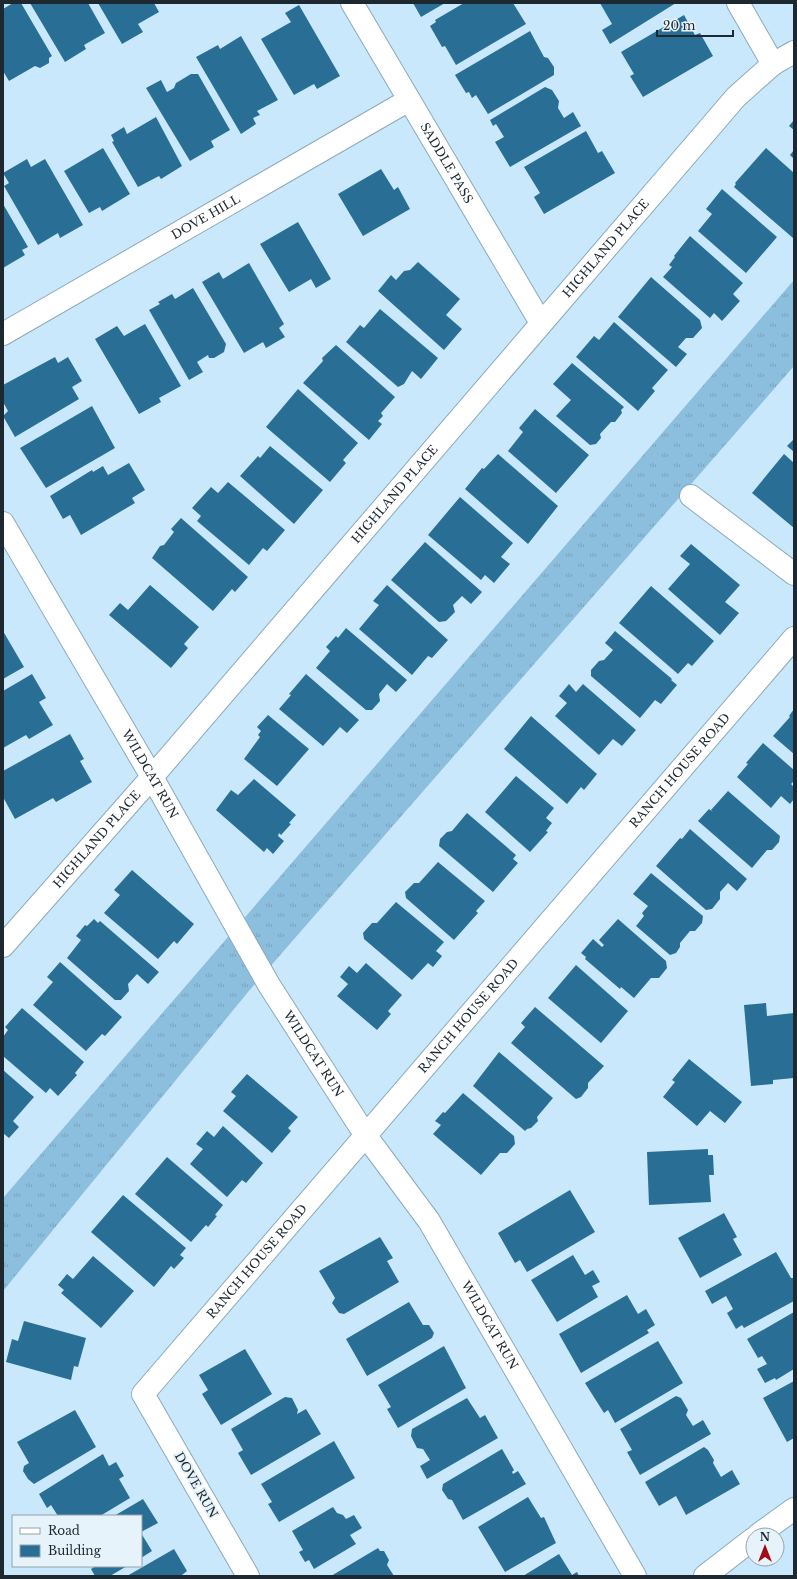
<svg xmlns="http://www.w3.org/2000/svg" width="797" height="1579" viewBox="0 0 797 1579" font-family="'Libre Baskerville',serif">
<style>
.grass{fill:url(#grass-tufts)}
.building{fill:#296f95}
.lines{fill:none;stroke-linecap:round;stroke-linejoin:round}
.minor-casing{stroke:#8ca9bc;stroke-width:24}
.minor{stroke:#fff;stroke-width:22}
.labels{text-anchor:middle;stroke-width:4;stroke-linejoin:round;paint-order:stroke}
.street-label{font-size:12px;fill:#1d2830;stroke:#e6f3fb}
</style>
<defs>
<pattern id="grass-tufts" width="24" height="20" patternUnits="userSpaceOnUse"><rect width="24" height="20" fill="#8cbedd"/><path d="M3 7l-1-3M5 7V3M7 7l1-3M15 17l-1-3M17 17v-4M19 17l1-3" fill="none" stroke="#78a3be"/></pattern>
</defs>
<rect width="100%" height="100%" fill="#cae8fc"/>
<polygon class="grass" points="794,280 794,366 248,992 3,1291 3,1198"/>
<g class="building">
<polygon points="13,3 21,3 52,56 49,58 49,63 40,68 35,66 9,81 3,71 3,9"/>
<polygon points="30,3 88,3 105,33 84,45 86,49 65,62"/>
<polygon points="98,3 154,3 159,12 138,24 143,32 122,44"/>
<polygon points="413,3 445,3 421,17"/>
<polygon points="464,3 513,3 526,24 456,65 445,46 442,47 430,26 436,22 435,20"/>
<polygon points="600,3 676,3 610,44 602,30 612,24"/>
<polygon points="299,5 340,76 317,89 314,84 294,95 261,39 291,22 285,13"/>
<polygon points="684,15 695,35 700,33 713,56 643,97 630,76 634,74 621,52"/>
<polygon points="530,31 544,57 548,58 554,67 554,75 488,114 476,95 472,98 469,92 466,93 455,75"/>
<polygon points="241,36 278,100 257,111 260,115 253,118 256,124 241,134 196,57 218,45 220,49"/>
<polygon points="191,74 198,74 230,130 211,141 214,147 190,161 146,88 161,80 167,92 174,88 176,83"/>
<polygon points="545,87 552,90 559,101 558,108 564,118 573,112 581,126 510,167 495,142 504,137 496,124 493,126 490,120"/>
<polygon points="156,117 182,166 161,179 159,176 138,187 112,142 114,141 111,135 124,127 127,134"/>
<polygon points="794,120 794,130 789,126"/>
<polygon points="586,131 598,153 602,151 615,173 544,214 534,197 540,193 524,167"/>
<polygon points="103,148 130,194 102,211 100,207 89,213 64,171"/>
<polygon points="766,148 794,173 793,238 734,187 736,184 735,183"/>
<polygon points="794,150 794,159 790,155"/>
<polygon points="27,159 31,167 45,159 83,225 60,238 58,233 38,245 4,186 9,183 3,173"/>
<polygon points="381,169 394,190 398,187 410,209 363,236 338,194"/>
<polygon points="722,189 777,237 746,273 698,231 712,214 706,209"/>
<polygon points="3,204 28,247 22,250 25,255 3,268"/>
<polygon points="298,222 331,279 316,288 311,279 289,292 260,244"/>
<polygon points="690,236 743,283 733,294 740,301 722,321 714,313 710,318 663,277 672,267 669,265 675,257 674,256"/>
<polygon points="418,262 460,299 446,315 462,329 444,350 378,291 391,275 396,280 404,271 410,270"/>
<polygon points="249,263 284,324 279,328 285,337 266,348 263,342 244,353 202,282 219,272 223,279"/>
<polygon points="651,277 700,320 702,328 693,338 686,338 678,347 687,354 676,367 618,317"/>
<polygon points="193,288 226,344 224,352 214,358 209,358 208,355 197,362 203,372 189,380 149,310 160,304 158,302 172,294 175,299"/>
<polygon points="380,309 438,358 421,379 412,371 404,384 398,387 346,342 360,325 364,328"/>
<polygon points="614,322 668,370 652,388 655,391 638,411 576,357 594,336 599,340"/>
<polygon points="145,324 181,386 159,398 161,402 139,414 95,339 117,326 124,336"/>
<polygon points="336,345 395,397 381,413 383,416 378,421 382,424 369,440 303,383 323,361 322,358"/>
<polygon points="55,357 58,363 68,357 82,381 72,387 79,399 15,437 3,416 8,411 3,402 3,385"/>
<polygon points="572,363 624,407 621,410 622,413 615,422 611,422 600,434 601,438 596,444 590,445 556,416 571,400 553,384"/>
<polygon points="298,389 358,443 343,460 346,463 330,482 266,427"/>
<polygon points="92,406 115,448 46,488 20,448"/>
<polygon points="535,409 589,455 556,493 508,451 523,432 519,428"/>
<polygon points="794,439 794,452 787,446"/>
<polygon points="270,446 323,490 294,524 240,476 258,456 260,458"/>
<polygon points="498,454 558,506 528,544 465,489 482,468 484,469"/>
<polygon points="784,454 794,463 794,528 752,493"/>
<polygon points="129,463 145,490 132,498 135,503 81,535 70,515 63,519 50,496 92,470 93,472 103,466 108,475"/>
<polygon points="228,482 285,530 267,551 263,548 249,565 197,521 201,516 192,508 211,487 218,493"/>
<polygon points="460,497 513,543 501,557 510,564 494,583 485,575 481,580 428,535"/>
<polygon points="181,518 248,577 235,592 232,589 213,611 152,558 160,546 164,545 174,532 171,529"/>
<polygon points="425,542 482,592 471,604 462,596 453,605 455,612 446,621 439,622 391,580"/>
<polygon points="691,544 740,585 725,602 739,613 720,635 668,589 690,564 680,556"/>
<polygon points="150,585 199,627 184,644 188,648 171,668 109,615 120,603 128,610"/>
<polygon points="387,585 448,640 432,658 428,656 412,675 359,629 379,605 373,601"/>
<polygon points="651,586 714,641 692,666 688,663 678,674 619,623"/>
<polygon points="346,628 407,680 396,692 387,684 379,694 380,701 372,710 366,710 316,668 330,651 326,647 336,636 338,638"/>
<polygon points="3,631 24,667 3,679"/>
<polygon points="615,631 672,679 671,680 677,685 661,704 655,700 640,718 591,676 591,670 599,661 604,660 613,650 605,643"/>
<polygon points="32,674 46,698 39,702 53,725 29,739 26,735 3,748 3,691"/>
<polygon points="306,674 359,720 347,733 340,727 323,746 279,709 291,695 289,694"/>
<polygon points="569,684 576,692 583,684 636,730 622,746 613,739 599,755 555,716 567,703 559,696"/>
<polygon points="794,709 794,754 773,736 790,717 789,716"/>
<polygon points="268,715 309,749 277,786 244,759 260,737 258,735 261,731 257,727"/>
<polygon points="531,716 597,774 584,790 581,787 567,804 504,749"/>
<polygon points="70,734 84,759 80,761 92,782 56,802 53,798 15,819 3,797 3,771"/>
<polygon points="763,743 794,770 794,781 791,784 794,787 794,799 790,804 781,796 771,808 737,777 748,764 746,763"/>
<polygon points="516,776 554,808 546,818 552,823 546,831 548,832 530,852 485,812"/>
<polygon points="254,779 296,815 289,823 291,824 281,835 279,833 278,836 284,841 273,854 267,848 264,852 216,810 231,790 238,795"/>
<polygon points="728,791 780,836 779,842 772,850 767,850 752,868 698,821 709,809 713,812 711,810"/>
<polygon points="467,813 516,855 513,859 518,863 493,892 439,846 440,839 447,832 452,831"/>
<polygon points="690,829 747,879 737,891 728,883 720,892 720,899 712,909 706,910 656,866 680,838 682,839"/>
<polygon points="438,862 485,901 476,911 478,913 454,940 406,898 405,892 414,883 419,883"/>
<polygon points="132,870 194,924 177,944 174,941 158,959 104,913 120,895 114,890"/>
<polygon points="651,873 703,916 702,923 695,931 690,931 680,943 680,947 676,953 670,955 636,926 644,916 642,913 648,906 633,894"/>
<polygon points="396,902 444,942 436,951 442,956 433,967 428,963 412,980 364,939 363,933 372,923 377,923"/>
<polygon points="94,919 98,923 100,921 159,972 148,984 137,974 128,984 129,991 121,1000 115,1000 67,958 81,940 76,936 85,925 87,926"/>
<polygon points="618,919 666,961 667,968 659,978 651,978 634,998 621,987 620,989 585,959 586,957 581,953 593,939 602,947 604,945 599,940"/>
<polygon points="60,962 122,1017 105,1036 102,1034 86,1051 33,1005 53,982 47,977"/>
<polygon points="366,963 402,995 388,1011 391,1014 377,1030 337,996 348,984 340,977 349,966 357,973"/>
<polygon points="576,965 628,1011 601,1043 548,998"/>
<polygon points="766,1003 767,1016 794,1013 794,1078 773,1080 773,1084 751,1086 744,1005"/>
<polygon points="535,1007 604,1066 588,1083 588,1088 581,1097 576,1099 511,1043 525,1027 521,1023"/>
<polygon points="22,1008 84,1062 75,1073 77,1075 58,1096 50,1088 46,1093 3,1056 3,1037 8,1030 5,1027"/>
<polygon points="499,1052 553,1098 537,1117 538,1121 531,1128 527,1129 525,1131 473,1086"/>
<polygon points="689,1059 742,1102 725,1123 710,1111 697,1126 663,1097 675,1082 672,1080"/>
<polygon points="3,1070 34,1097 13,1121 19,1127 9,1138 3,1133"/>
<polygon points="247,1074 298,1117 288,1128 291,1131 272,1153 223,1111 236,1096 231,1092"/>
<polygon points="463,1093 514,1136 515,1144 507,1153 500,1153 481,1175 433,1134 441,1125 435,1121 443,1112 445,1113"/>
<polygon points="223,1126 263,1163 246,1183 242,1180 227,1197 190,1164 203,1149 196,1144 207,1131 214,1137"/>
<polygon points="708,1149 708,1155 713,1155 714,1175 709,1175 711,1202 649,1205 647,1152"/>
<polygon points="167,1157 223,1205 215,1215 217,1216 208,1227 206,1225 191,1242 135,1194"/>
<polygon points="570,1190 595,1232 527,1272 520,1260 515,1263 498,1233"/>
<polygon points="123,1195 186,1248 180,1255 184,1258 174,1269 171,1266 154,1287 91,1232"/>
<polygon points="724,1213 737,1237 733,1239 742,1255 700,1278 678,1238"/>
<polygon points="380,1237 393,1258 387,1261 399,1282 344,1314 339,1313 332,1303 335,1298 319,1271"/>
<polygon points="776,1252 791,1278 794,1278 794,1301 744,1328 742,1325 736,1329 727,1313 733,1309 726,1296 712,1304 705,1291"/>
<polygon points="573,1255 585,1275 593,1270 600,1282 592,1286 598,1297 557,1322 531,1280"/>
<polygon points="93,1256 134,1291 101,1328 61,1293 64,1290 58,1285 67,1274 73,1279"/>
<polygon points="627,1295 638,1314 646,1309 655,1325 647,1330 649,1333 581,1373 559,1334"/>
<polygon points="409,1302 423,1325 429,1325 434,1333 432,1338 367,1376 346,1339"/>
<polygon points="794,1312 794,1369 776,1380 775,1378 765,1383 757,1369 767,1364 762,1356 758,1358 747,1339"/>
<polygon points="24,1321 86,1338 78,1367 74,1366 71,1380 6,1362 12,1339 18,1341"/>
<polygon points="658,1341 683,1383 615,1423 608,1410 604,1413 585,1383"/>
<polygon points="444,1346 466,1388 398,1428 387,1409 391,1407 378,1385"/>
<polygon points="245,1349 272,1394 221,1425 202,1394 208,1390 199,1375"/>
<polygon points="794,1381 794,1438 787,1442 763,1398"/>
<polygon points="676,1396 681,1398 688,1410 686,1415 693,1426 703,1420 711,1434 640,1475 627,1452 632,1450 620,1429"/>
<polygon points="285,1397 292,1398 298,1410 297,1414 306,1409 321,1434 251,1475 238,1453 243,1450 231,1429"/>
<polygon points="467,1398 480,1418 485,1415 498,1438 427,1479 420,1466 430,1460 423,1449 417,1448 411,1436 412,1429"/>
<polygon points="75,1410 96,1447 34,1484 28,1479 23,1471 24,1466 29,1463 17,1442"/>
<polygon points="334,1441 355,1478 279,1522 268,1504 272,1502 261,1484"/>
<polygon points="704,1447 708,1450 714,1460 713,1463 721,1477 732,1470 740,1484 686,1515 676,1496 659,1506 645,1482"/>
<polygon points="502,1449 514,1470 512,1472 513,1474 518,1471 526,1484 463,1520 452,1500 448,1499 442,1490 443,1484"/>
<polygon points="103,1454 109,1466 116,1462 124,1476 119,1479 130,1498 100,1516 58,1516 51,1505 47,1508 39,1494"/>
<polygon points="528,1497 541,1518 544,1517 556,1543 505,1572 478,1527"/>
<polygon points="143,1499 158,1523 141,1532 141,1516 114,1516"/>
<polygon points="333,1507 337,1513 343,1515 346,1519 354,1515 362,1528 350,1535 356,1544 314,1569 309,1560 305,1562 299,1552 303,1550 292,1531"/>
<polygon points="141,1533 152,1551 141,1558"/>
<polygon points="378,1548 380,1551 384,1551 389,1560 387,1565 394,1576 331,1576"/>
<polygon points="174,1549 187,1571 182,1575 183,1576 127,1576"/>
<polygon points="559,1554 572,1575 577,1572 579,1576 523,1576"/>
<polygon points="96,1566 127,1566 110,1576 95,1576 91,1569"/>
</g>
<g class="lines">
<g class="minor-casing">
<g id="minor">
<path id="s1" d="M352 3 541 323"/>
<polyline points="738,3 773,64"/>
<path id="s2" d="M3 334 409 100"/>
<polyline points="691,496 794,574"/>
<path id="s3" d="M3 523 152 777 269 985 366 1136 429 1221 635 1576"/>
<path id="s4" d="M3 946 152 777 736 97 773 64 794 52"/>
<polyline points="758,1535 794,1509"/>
<path id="s5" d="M248 1576 143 1394 794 638"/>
<polyline points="705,1576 753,1539"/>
</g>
</g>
<use href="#minor" class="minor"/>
</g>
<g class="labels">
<g class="street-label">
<text dy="4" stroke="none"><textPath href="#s1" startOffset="186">SADDLE PASS</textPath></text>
<text dy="4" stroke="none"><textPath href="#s2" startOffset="234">DOVE HILL</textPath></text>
<text dy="4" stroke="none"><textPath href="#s4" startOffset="922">HIGHLAND PLACE</textPath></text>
<text dy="4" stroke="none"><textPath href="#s4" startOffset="598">HIGHLAND PLACE</textPath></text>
<text dy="4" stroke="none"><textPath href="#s5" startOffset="1033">RANCH HOUSE ROAD</textPath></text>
<text dy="4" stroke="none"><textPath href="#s3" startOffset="291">WILDCAT RUN</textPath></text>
<text dy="4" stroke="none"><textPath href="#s4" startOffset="142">HIGHLAND PLACE</textPath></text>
<text dy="4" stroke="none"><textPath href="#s5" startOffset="709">RANCH HOUSE ROAD</textPath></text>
<text dy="4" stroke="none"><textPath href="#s3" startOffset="615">WILDCAT RUN</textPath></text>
<text dy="4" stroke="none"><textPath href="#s5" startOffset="385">RANCH HOUSE ROAD</textPath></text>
<text dy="4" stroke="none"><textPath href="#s3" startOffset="939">WILDCAT RUN</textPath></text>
<text transform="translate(196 1485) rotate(60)" y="4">DOVE RUN</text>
</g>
</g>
<rect width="797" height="1579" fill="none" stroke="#1d2830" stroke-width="8"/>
<rect x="12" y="1515" width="130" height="52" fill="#e6f3fb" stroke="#96a2aa"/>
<rect x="20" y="1528" width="20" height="6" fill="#ffffff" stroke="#96a2aa"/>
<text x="48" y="1535" font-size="12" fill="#1d2830">Road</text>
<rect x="20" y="1545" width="20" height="12" fill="#296f95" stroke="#96a2aa"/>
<text x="48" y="1555" font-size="12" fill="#1d2830">Building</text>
<g transform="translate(765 1547)"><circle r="19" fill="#e6f3fb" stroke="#96a2aa"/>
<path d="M0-3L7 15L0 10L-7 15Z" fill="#a30816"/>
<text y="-6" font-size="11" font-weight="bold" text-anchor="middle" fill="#1d2830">N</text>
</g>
<path d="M657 30v6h76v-6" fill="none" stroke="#1d2830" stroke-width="2"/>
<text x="663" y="30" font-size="12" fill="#1d2830" stroke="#e6f3fb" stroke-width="3" paint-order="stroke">20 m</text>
</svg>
